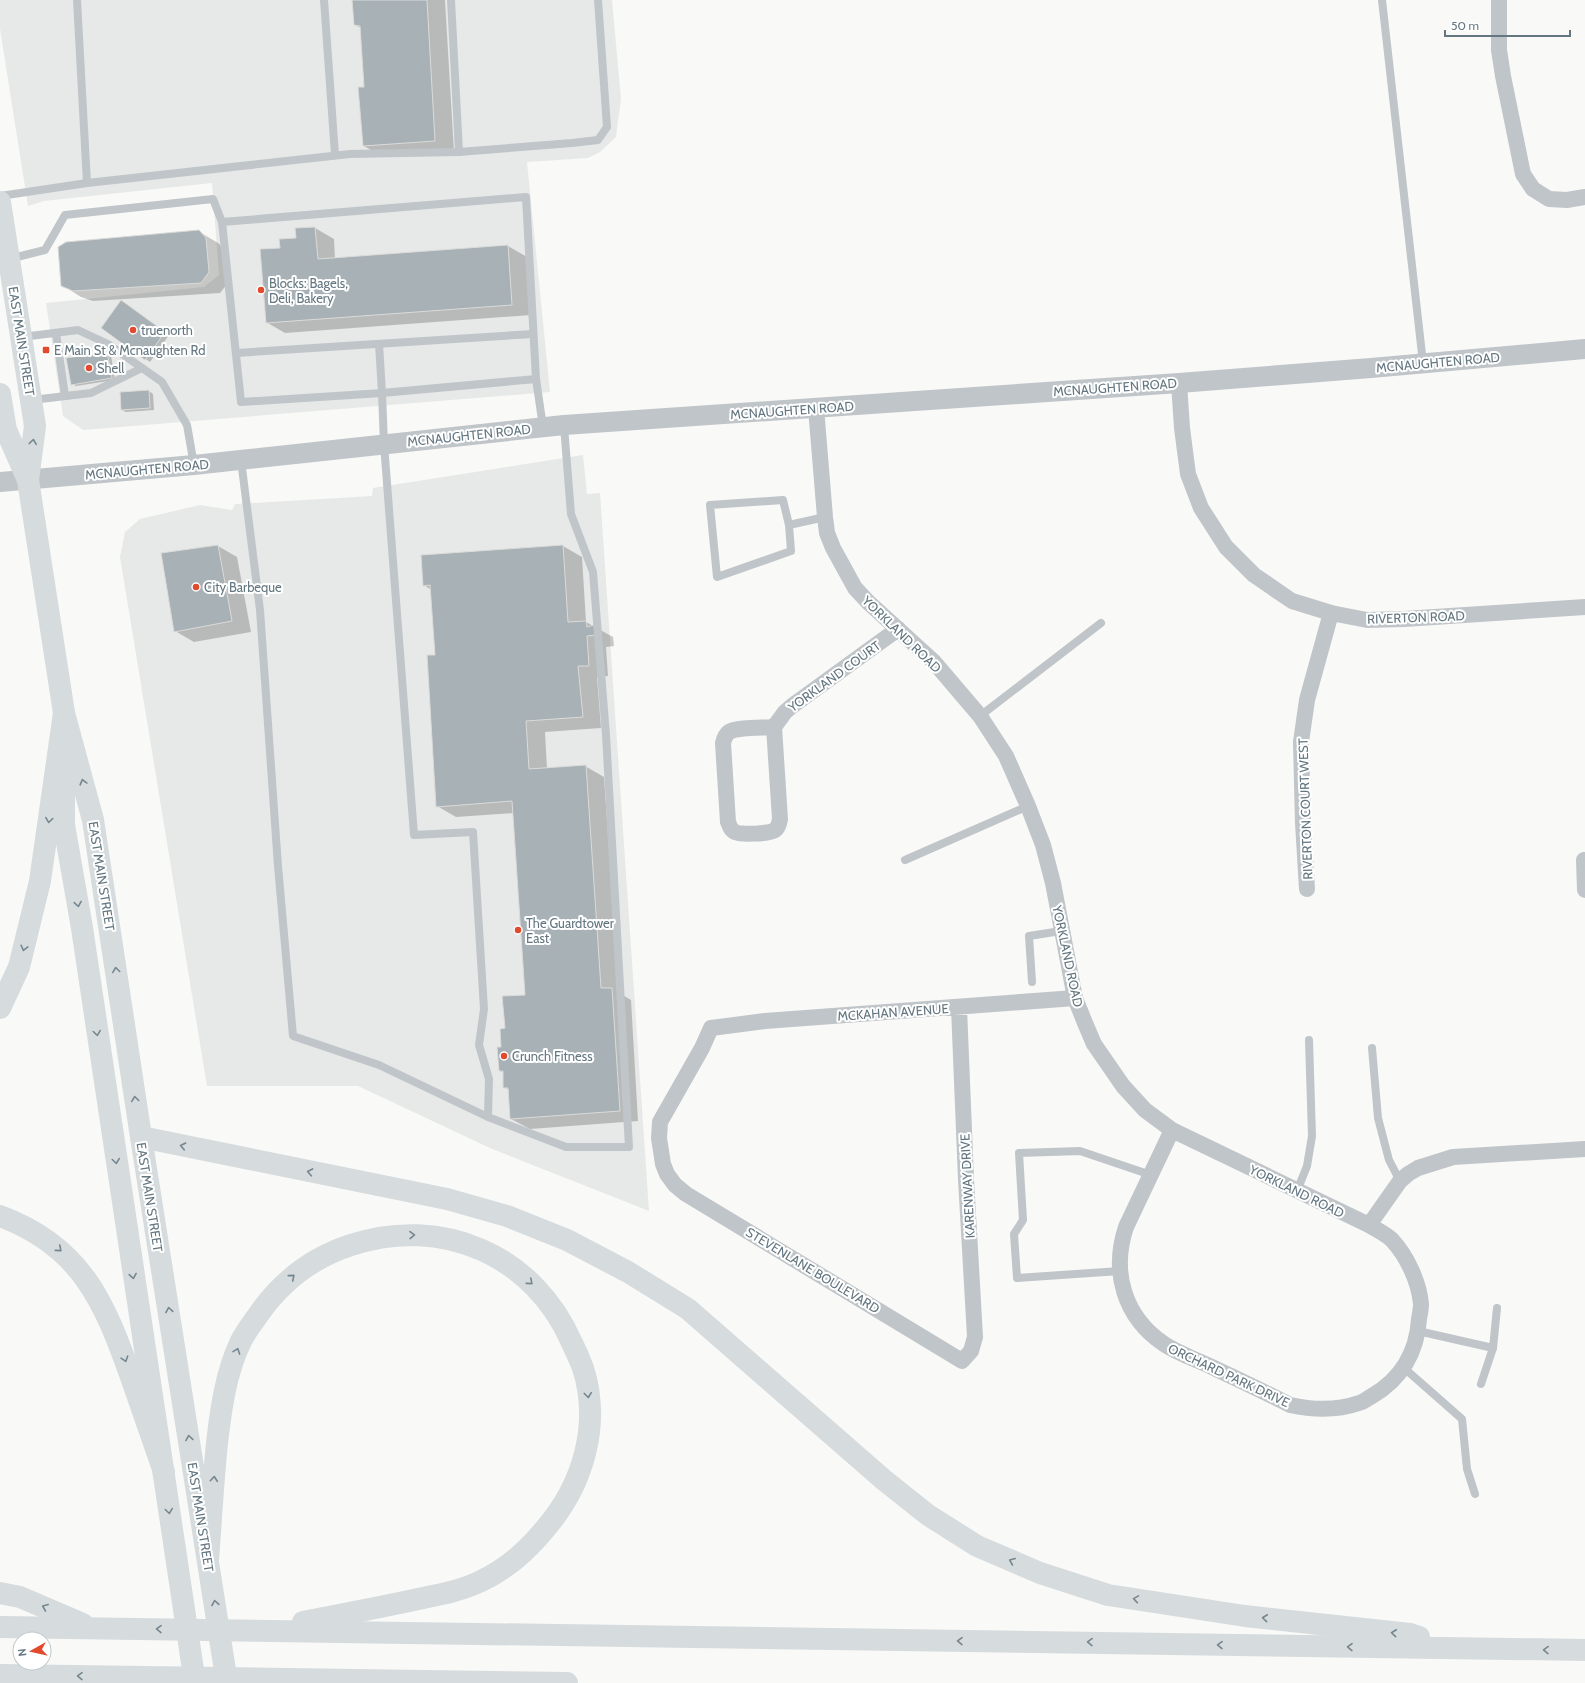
<svg xmlns="http://www.w3.org/2000/svg" width="1585" height="1683" viewBox="0 0 1585 1683" font-family="Cabin,sans-serif">
<style>
.built{fill:#e7e9e8}
.shadow{fill:#0003}
.building{fill:#a7b1b6;stroke:#dbdbd9}
.lines{fill:none;stroke-linecap:round;stroke-linejoin:round}
.service{stroke:#c0c5c9;stroke-width:8}
.minor{stroke:#c0c5c9;stroke-width:16}
.tertiary{stroke:#c0c5c9;stroke-width:20}
.primary{stroke:#d6dbde;stroke-width:22}
.motorway{stroke:#d6dbde;stroke-width:22}
.oneway{stroke:#75868f}
.poi-dot{fill:#e24a2e;stroke:#fff;stroke-width:1.5}
.labels{text-anchor:middle;stroke-width:4;stroke-linejoin:round;paint-order:stroke}
.poi-label{font-size:13px;fill:#647781;stroke:#fff;text-anchor:start}
.street-label{font-size:13px;fill:#647781;stroke:#fff}
</style>
<rect width="100%" height="100%" fill="#f9f9f7"/>
<g class="built">
<polygon points="0,0 612,0 621,99 616,137 600,152 588,158 527,162 550,392 83,430 63,416 46,303 204,287 219,275 212,183 44,201 28,206 0,29"/>
<polygon points="583,455 587,494 600,493 649,1211 490,1148 358,1086 207,1086 120,557 125,532 140,519 200,505 232,510 235,504 372,496 373,488"/>
</g>
<g class="shadow">
<polygon points="353,0 445,0 454,152 383,157 364,146 365,87 361,28 355,25"/>
<polygon points="315,228 334,239 335,259 508,246 527,257 531,315 285,333 266,322 281,249"/>
<polygon points="198,231 218,243 225,250 228,283 220,293 93,301 81,297 62,285"/>
<polygon points="126,304 169,335 150,362 102,328"/>
<polygon points="107,353 111,355 115,380 76,386 72,384"/>
<polygon points="149,391 153,394 154,410 126,412 122,410"/>
<polygon points="218,546 237,557 251,632 194,642 175,631"/>
<polygon points="563,546 582,557 586,622 613,637 614,646 606,647 608,676 597,677 601,728 545,732 547,768 585,766 604,777 619,993 631,1000 638,1121 530,1129 511,1119 509,1090 504,1087 504,1073 500,1071 506,1029 526,996 514,813 456,817 437,806 436,656 431,590 424,585"/>
</g>
<g class="building">
<polygon points="352,0 427,0 435,141 363,146 358,87 364,87 360,26 354,25"/>
<polygon points="315,227 318,259 508,245 512,305 266,323 260,249 280,248 279,239 296,238 295,228"/>
<polygon points="199,230 206,238 209,272 201,283 73,291 61,286 58,247 66,242"/>
<polygon points="121,300 165,332 145,360 101,328"/>
<polygon points="107,352 112,378 71,385 66,358"/>
<polygon points="149,390 150,408 121,410 120,392"/>
<polygon points="218,545 232,621 174,632 161,553"/>
<polygon points="563,545 568,622 586,621 587,627 594,625 595,635 587,636 589,666 578,666 583,717 526,721 529,769 586,765 601,988 612,988 620,1111 510,1119 508,1088 503,1088 503,1071 499,1071 497,1047 501,1047 500,1029 505,1028 502,996 525,995 512,801 436,807 427,655 435,655 430,585 423,586 421,555"/>
</g>
<g class="lines">
<g class="service">
<polyline points="77,0 87,183"/>
<polyline points="324,0 335,155"/>
<polyline points="451,0 459,152"/>
<polyline points="1382,0 1423,363"/>
<polyline points="0,196 87,183 350,154 459,152 572,143 598,140 607,127 598,0"/>
<polyline points="9,259 45,250 65,215 213,199 222,222"/>
<polyline points="56,333 65,396"/>
<polyline points="22,337 78,330 108,344 162,382 187,425 194,465"/>
<polyline points="379,344 382,393 241,402 222,222 526,197 536,379 543,427"/>
<polyline points="236,353 533,334"/>
<polyline points="32,400 91,393 142,368"/>
<polyline points="241,460 260,610 278,866 293,1036 379,1065 488,1117 566,1147 629,1147 606,735 593,572 571,514 564,426"/>
<polygon points="783,500 789,525 791,551 717,577 710,505"/>
<polyline points="789,525 825,517"/>
<polyline points="980,716 1101,623"/>
<polyline points="905,860 1028,806"/>
<polyline points="1032,982 1029,936 1061,931"/>
<polyline points="1372,1048 1378,1118 1389,1160 1400,1181"/>
<polyline points="488,1117 489,1079 479,1045 484,1009 473,832 414,835 384,444 382,393 536,379"/>
<polyline points="1297,1191 1307,1166 1312,1136 1309,1040"/>
<polyline points="1120,1271 1017,1278 1014,1234 1023,1220 1019,1153 1080,1151 1151,1175"/>
<polyline points="1418,1331 1493,1348 1481,1384"/>
<polyline points="1493,1348 1497,1308"/>
<polyline points="1404,1368 1462,1419 1467,1469 1475,1494"/>
</g>
<g class="minor">
<polyline points="1499,0 1499,50 1503,76 1523,174 1533,189 1549,199 1567,200 1585,197"/>
<polyline points="1179,383 1182,428 1188,474 1201,508 1226,547 1254,575 1292,601 1331,613 1367,620 1404,619 1585,607"/>
<path d="M816 408 825 517 827 533 833 548 855 588 868 602 934 662 980 716 1006 756 1028 806 1043 845 1053 883 1075 998 1085 1023 1094 1044 1123 1086 1145 1110 1172 1130 1369 1225C1377 1230 1386 1234 1392 1240 1407 1256 1419 1282 1421 1304 1421 1308 1420 1314 1419 1319 1417 1352 1401 1379 1372 1396 1368 1398 1364 1402 1359 1403 1336 1411 1313 1410 1290 1405 1265 1392 1239 1380 1214 1368 1198 1360 1179 1354 1164 1344 1124 1317 1111 1272 1126 1227L1172 1130"/>
<path d="M774 727 780 819C779 823 779 827 775 830 770 834 740 835 735 832 730 830 730 826 728 822L723 743C724 739 725 735 729 732 737 727 763 728 774 727Z"/>
<polyline points="774,727 785,712 792,706 898,629"/>
<polyline points="1584,860 1585,890"/>
<polyline points="1307,889 1303,823 1301,742 1307,700 1331,613"/>
<polyline points="959,1008 966,1179 975,1337 971,1351 962,1361 686,1194 675,1185 667,1174 663,1164 659,1138 660,1122 702,1048 711,1028 765,1021 1075,998"/>
<polyline points="1369,1225 1400,1181 1408,1174 1418,1168 1453,1157 1585,1149"/>
</g>
<polyline class="tertiary" points="0,482 194,465 564,425 1179,383 1371,368 1585,349"/>
<g class="primary">
<polyline points="0,202 35,426 28,480"/>
<polyline points="0,394 6,430 28,480 64,713 93,820 141,1137 227,1683"/>
<polyline points="64,758 64,825 82,928 195,1683"/>
</g>
<g class="motorway">
<polyline points="0,1008 19,967 40,881 64,713"/>
<polyline points="141,1137 447,1199 507,1216 567,1240 628,1272 688,1309 884,1480 928,1515 977,1546 1040,1573 1108,1595 1245,1616 1410,1634 1419,1637"/>
<path d="M0 1216C81 1246 104 1301 131 1377 142 1409 153 1441 164 1472"/>
<path d="M208 1560C211 1521 213 1482 217 1443 221 1408 226 1372 241 1341 245 1333 251 1325 256 1318 280 1282 311 1258 351 1245 442 1215 534 1255 572 1343 576 1351 580 1360 583 1368 601 1425 583 1485 545 1529 527 1551 507 1569 481 1581 463 1590 443 1594 423 1598 383 1607 343 1614 303 1622"/>
<polyline points="0,1593 20,1597 83,1624"/>
<polyline points="0,1627 1585,1650"/>
<polyline points="0,1675 567,1683"/>
</g>
</g>
<defs><path id="oneway-chevron" d="M-2-3.5L2.5 0L-2 3.5" fill="none" stroke-width="1.6" stroke-linecap="round" stroke-linejoin="round"/></defs>
<g class="oneway">
<use href="#oneway-chevron" transform="translate(33 442) rotate(-83)"/>
<use href="#oneway-chevron" transform="translate(83 782) rotate(-105)"/>
<use href="#oneway-chevron" transform="translate(49 820) rotate(98)"/>
<use href="#oneway-chevron" transform="translate(78 904) rotate(81)"/>
<use href="#oneway-chevron" transform="translate(24 948) rotate(104)"/>
<use href="#oneway-chevron" transform="translate(116 970) rotate(-98)"/>
<use href="#oneway-chevron" transform="translate(97 1033) rotate(82)"/>
<use href="#oneway-chevron" transform="translate(135 1099) rotate(-98)"/>
<use href="#oneway-chevron" transform="translate(183 1146) rotate(-168)"/>
<use href="#oneway-chevron" transform="translate(116 1161) rotate(82)"/>
<use href="#oneway-chevron" transform="translate(310 1172) rotate(-169)"/>
<use href="#oneway-chevron" transform="translate(412 1235) rotate(-1)"/>
<use href="#oneway-chevron" transform="translate(59 1249) rotate(40)"/>
<use href="#oneway-chevron" transform="translate(133 1276) rotate(81)"/>
<use href="#oneway-chevron" transform="translate(292 1277) rotate(-40)"/>
<use href="#oneway-chevron" transform="translate(530 1282) rotate(41)"/>
<use href="#oneway-chevron" transform="translate(169 1310) rotate(-99)"/>
<use href="#oneway-chevron" transform="translate(237 1351) rotate(-70)"/>
<use href="#oneway-chevron" transform="translate(125 1359) rotate(72)"/>
<use href="#oneway-chevron" transform="translate(588 1395) rotate(83)"/>
<use href="#oneway-chevron" transform="translate(189 1438) rotate(-99)"/>
<use href="#oneway-chevron" transform="translate(214 1479) rotate(-85)"/>
<use href="#oneway-chevron" transform="translate(169 1511) rotate(82)"/>
<use href="#oneway-chevron" transform="translate(1012 1561) rotate(-157)"/>
<use href="#oneway-chevron" transform="translate(1136 1599) rotate(-171)"/>
<use href="#oneway-chevron" transform="translate(215 1603) rotate(-99)"/>
<use href="#oneway-chevron" transform="translate(45 1607) rotate(-157)"/>
<use href="#oneway-chevron" transform="translate(1265 1618) rotate(-174)"/>
<use href="#oneway-chevron" transform="translate(159 1629) rotate(-179)"/>
<use href="#oneway-chevron" transform="translate(1394 1633) rotate(-174)"/>
<use href="#oneway-chevron" transform="translate(960 1641) rotate(-179)"/>
<use href="#oneway-chevron" transform="translate(1090 1642) rotate(-179)"/>
<use href="#oneway-chevron" transform="translate(1220 1645) rotate(-179)"/>
<use href="#oneway-chevron" transform="translate(1350 1647) rotate(-179)"/>
<use href="#oneway-chevron" transform="translate(1546 1650) rotate(-179)"/>
<use href="#oneway-chevron" transform="translate(80 1676) rotate(-179)"/>
</g>
<g class="poi-dot">
<circle cx="261" cy="290" r="4"/>
<circle cx="133" cy="330" r="4"/>
<rect x="42" y="346" width="8" height="8" rx="2"/>
<circle cx="89" cy="368" r="4"/>
<circle cx="196" cy="587" r="4"/>
<circle cx="518" cy="930" r="4"/>
<circle cx="504" cy="1056" r="4"/>
</g>
<g class="labels">
<g class="poi-label">
<text x="269" y="288">Blocks: Bagels,<tspan x="269" dy="15">Deli, Bakery</tspan></text>
<text x="141" y="335">truenorth</text>
<text x="54" y="355">E Main St &amp; Mcnaughten Rd</text>
<text x="97" y="373">Shell</text>
<text x="204" y="592">City Barbeque</text>
<text x="526" y="928">The Guardtower<tspan x="526" dy="15">East</tspan></text>
<text x="512" y="1061">Crunch Fitness</text>
</g>
<g class="street-label">
<text transform="translate(22 341) rotate(81)" y="5">EAST MAIN STREET</text>
<text transform="translate(1438 362) rotate(-5)" y="5">MCNAUGHTEN ROAD</text>
<text transform="translate(1115 387) rotate(-4)" y="5">MCNAUGHTEN ROAD</text>
<text transform="translate(792 410) rotate(-4)" y="5">MCNAUGHTEN ROAD</text>
<text transform="translate(469 435) rotate(-6)" y="5">MCNAUGHTEN ROAD</text>
<text transform="translate(147 469) rotate(-5)" y="5">MCNAUGHTEN ROAD</text>
<text transform="translate(1416 617) rotate(-2)" y="5">RIVERTON ROAD</text>
<text transform="translate(902 634) rotate(44)" y="5">YORKLAND ROAD</text>
<text transform="translate(834 676) rotate(-36)" y="5">YORKLAND COURT</text>
<text transform="translate(1305 809) rotate(-92)" y="5">RIVERTON COURT WEST</text>
<text transform="translate(102 876) rotate(81)" y="5">EAST MAIN STREET</text>
<text transform="translate(1068 956) rotate(78)" y="5">YORKLAND ROAD</text>
<text transform="translate(893 1012) rotate(-4)" y="5">MCKAHAN AVENUE</text>
<text transform="translate(967 1186) rotate(-93)" y="5">KARENWAY DRIVE</text>
<text transform="translate(1297 1191) rotate(26)" y="5">YORKLAND ROAD</text>
<text transform="translate(150 1197) rotate(81)" y="5">EAST MAIN STREET</text>
<text transform="translate(813 1270) rotate(31)" y="5">STEVENLANE BOULEVARD</text>
<text transform="translate(1229 1375) rotate(25)" y="5">ORCHARD PARK DRIVE</text>
<text transform="translate(201 1517) rotate(81)" y="5">EAST MAIN STREET</text>
</g>
</g>
<g transform="translate(32 1651) rotate(262)"><circle r="19" fill="#ffffff" stroke="#c1c9cd"/>
<path d="M0-3L7 15L0 10L-7 15Z" fill="#e24a2e"/>
<text y="-6" font-size="11" font-weight="bold" text-anchor="middle" fill="#647781">N</text>
</g>
<path d="M1445 30v6h125v-6" fill="none" stroke="#647781" stroke-width="2"/>
<text x="1451" y="30" font-size="12" fill="#647781" stroke="#ffffff" stroke-width="3" paint-order="stroke">50 m</text>
</svg>
